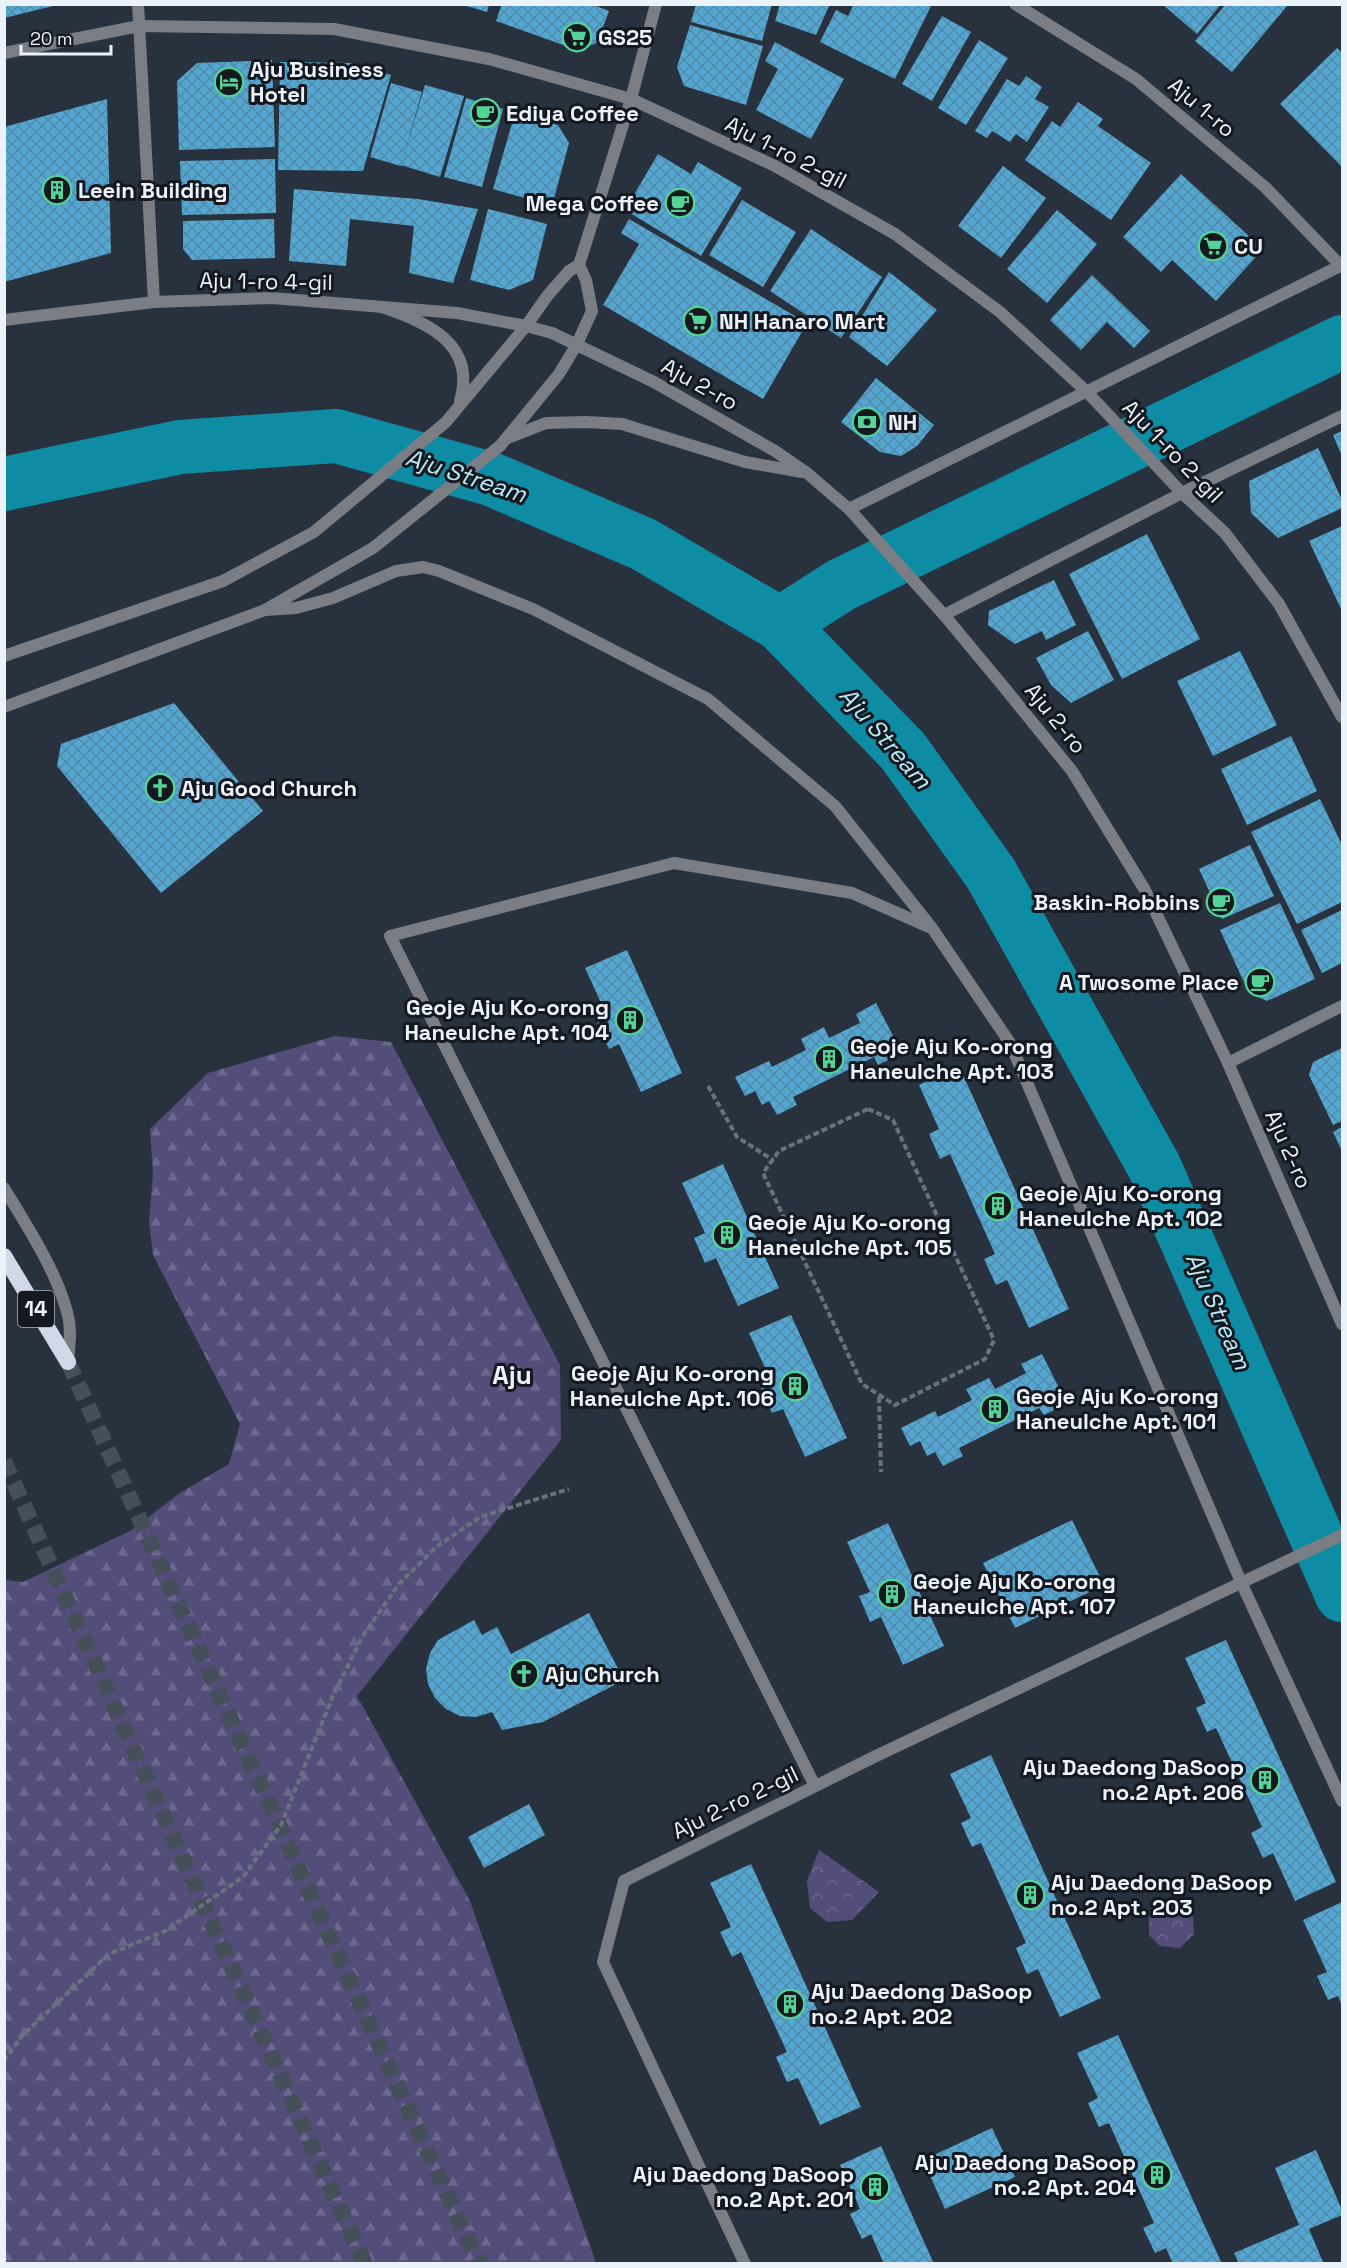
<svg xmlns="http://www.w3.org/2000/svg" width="1347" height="2268" viewBox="0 0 1347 2268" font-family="'Space Grotesk',sans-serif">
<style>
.forest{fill:url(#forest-firs)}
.park{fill:url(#park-crowns)}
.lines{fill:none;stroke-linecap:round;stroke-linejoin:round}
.river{stroke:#0e8ca4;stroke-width:54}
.building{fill:url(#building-cross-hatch)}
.trunk-tunnel{stroke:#454f5a;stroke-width:16;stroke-dasharray:16 8;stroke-linecap:butt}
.path{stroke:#69727c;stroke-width:4;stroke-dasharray:6 3;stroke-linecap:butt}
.minor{stroke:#7b7d84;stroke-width:12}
.tertiary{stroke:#7b7d84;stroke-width:12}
.trunk{stroke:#d2d8e8;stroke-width:16}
.labels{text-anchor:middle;stroke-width:6;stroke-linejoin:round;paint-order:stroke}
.shield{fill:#15191f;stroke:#abb1b8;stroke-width:1.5}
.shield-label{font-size:21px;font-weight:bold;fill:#ebf2f9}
.poi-label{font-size:22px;font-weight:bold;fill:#ebf2f9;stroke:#15191f;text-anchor:start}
.street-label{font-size:22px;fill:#ebf2f9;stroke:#15191f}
.water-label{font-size:24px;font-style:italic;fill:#baeaf7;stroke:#15191f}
.quarter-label{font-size:26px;font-weight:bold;fill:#ebf2f9;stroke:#15191f}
</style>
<defs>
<pattern id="forest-firs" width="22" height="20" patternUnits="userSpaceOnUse" patternTransform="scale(1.5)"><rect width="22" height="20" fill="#534d7a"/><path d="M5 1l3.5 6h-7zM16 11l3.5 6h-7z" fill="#6c678e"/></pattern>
<pattern id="park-crowns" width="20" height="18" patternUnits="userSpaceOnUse" patternTransform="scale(1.5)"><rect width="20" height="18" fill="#534d7a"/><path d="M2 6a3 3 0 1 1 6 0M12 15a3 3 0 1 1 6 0" fill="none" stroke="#6c678e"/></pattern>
<pattern id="building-cross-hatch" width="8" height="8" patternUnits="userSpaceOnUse" patternTransform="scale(1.5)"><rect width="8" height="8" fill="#55a7d2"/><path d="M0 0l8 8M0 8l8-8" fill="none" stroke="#508baa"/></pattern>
</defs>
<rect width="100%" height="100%" fill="#28323e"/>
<polygon class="forest" points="335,1036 391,1042 560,1365 561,1440 357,1696 470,1901 596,2263 5,2263 5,1580 23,1582 130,1531 180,1493 229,1464 240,1424 153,1255 149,1221 153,1174 150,1129 208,1073"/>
<g class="park">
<polygon points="819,1850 879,1892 852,1920 827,1922 810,1908 807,1881"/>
<path d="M1158 1905C1174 1905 1182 1905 1193 1916L1194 1934 1180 1948 1160 1946 1149 1935V1917Z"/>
</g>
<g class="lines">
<g class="river">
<polyline points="4,484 180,447 336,436 491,479 643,544 780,624 903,751 991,874 1155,1168 1342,1595"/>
<polyline points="780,624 841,585 1342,342"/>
</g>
</g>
<g class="building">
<polygon points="4,4 57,4 57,5 4,18"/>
<polygon points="502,4 591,4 609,11 597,43 577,50 496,21"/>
<polygon points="696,4 772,4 762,41 691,22"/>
<polygon points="780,4 830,4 816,35 775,21"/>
<polygon points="854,4 932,4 895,79 820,42 836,10 848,16"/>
<polygon points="1162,4 1221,4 1197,34"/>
<polygon points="1226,4 1285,4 1287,6 1232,72 1195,41"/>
<polygon points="463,5 489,5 487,12"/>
<polygon points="942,16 971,32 932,101 902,84"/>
<polygon points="690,25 763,46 746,105 684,86 677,67"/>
<polygon points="979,40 1008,58 966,125 938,108"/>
<polygon points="775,42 844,79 811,139 756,110 778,69 765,61"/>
<polygon points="1337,48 1342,53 1342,167 1280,104"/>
<polygon points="272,60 275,147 179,150 177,81 197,63"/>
<polygon points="280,62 352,63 391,75 363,171 278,170"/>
<polygon points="1026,76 1042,87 1035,99 1049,107 1027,142 1016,134 1010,142 992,131 987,138 975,131 1007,79 1019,86"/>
<polygon points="391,83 422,92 401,166 370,157"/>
<polygon points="425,85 464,96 440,177 401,165"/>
<polygon points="466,98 503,109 482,187 444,177"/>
<polygon points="107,99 111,253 4,282 4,127"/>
<polygon points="1078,102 1103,119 1098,126 1151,163 1111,220 1025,160 1052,121 1060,127"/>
<polygon points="515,113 558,125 569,143 552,206 493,189"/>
<polygon points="658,154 691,174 698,162 742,188 701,256 625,210"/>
<polygon points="275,159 276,213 182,215 180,161"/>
<polygon points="1003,166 1046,198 1001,258 958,226"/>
<polygon points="1181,174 1263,249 1216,301 1172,260 1161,272 1123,237"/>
<polygon points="294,189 418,199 478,209 453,283 409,273 414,226 350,219 346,266 289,261"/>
<polygon points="742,200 796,232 763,287 709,255"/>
<polygon points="488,209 547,224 533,280 509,290 470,280"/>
<polygon points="1057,210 1097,244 1047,303 1007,269"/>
<polygon points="274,219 275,258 192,260 183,249 183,221"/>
<polygon points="629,219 807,323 763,399 603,305 639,244 621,233"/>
<polygon points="811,229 882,277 841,338 770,291"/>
<polygon points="889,272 937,310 887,366 849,337"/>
<polygon points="1092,275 1150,331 1134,348 1107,322 1081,350 1050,320"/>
<polygon points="876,378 934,425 917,446 901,456 880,452 841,422"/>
<polygon points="1342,431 1342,456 1333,435"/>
<polygon points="1318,448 1342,500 1342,508 1278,538 1251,513 1249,481"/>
<polygon points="1342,526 1342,611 1309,541"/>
<polygon points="1147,534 1200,639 1122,679 1069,574"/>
<polygon points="1054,580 1076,625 1046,640 1042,631 1015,644 988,625 989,611"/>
<polygon points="1088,631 1114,680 1071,703 1051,685 1036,658"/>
<polygon points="1240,651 1277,725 1213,756 1177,681"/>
<polygon points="174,703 263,811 161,893 57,766 61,744"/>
<polygon points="1291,736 1317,791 1247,825 1221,769"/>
<polygon points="1320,799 1342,845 1342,902 1297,924 1251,832"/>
<polygon points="1250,845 1274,896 1222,919 1199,869"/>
<polygon points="1280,903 1315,979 1267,1001 1249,993 1220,930"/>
<polygon points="1342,910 1342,963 1322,973 1301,930"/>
<polygon points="627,950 682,1073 641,1092 619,1044 609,1049 597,1023 608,1018 585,968"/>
<polygon points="876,1003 902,1053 878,1065 874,1057 793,1097 797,1105 777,1115 769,1101 762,1105 755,1091 745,1096 735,1077 769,1061 772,1067 806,1050 801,1039 824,1027 829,1038 860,1023 856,1014"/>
<polygon points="1342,1048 1342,1121 1333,1125 1309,1075 1313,1062"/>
<polygon points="959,1066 1069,1309 1029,1328 1007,1280 996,1285 984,1259 995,1254 950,1154 940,1159 929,1134 939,1129 919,1085"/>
<polygon points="1342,1127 1342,1151 1333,1132"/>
<polygon points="723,1164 779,1288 738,1306 716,1258 705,1263 694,1238 705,1233 682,1183"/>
<polygon points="791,1315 847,1438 805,1457 783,1409 772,1413 761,1388 772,1383 749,1333"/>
<polygon points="1042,1354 1067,1404 1044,1415 1039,1408 959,1448 963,1456 943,1466 935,1452 927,1456 920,1441 910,1446 901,1428 935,1411 938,1417 972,1400 966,1389 989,1378 995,1389 1026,1373 1021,1364"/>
<polygon points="1072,1520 1104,1585 1015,1628 983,1563"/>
<polygon points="888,1523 944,1646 903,1665 881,1617 870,1622 859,1596 870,1592 847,1542"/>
<polygon points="589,1613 624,1680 543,1722 502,1730 492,1712 476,1717 460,1716 446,1709 435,1698 428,1684 426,1669 430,1653 438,1640 474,1620 482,1635 497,1627 511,1654"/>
<polygon points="1226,1640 1336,1882 1295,1901 1273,1853 1263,1858 1251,1833 1262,1827 1216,1728 1207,1732 1196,1708 1206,1703 1185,1658"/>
<polygon points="991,1755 1101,1998 1060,2017 1038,1969 1027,1974 1016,1948 1026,1943 981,1843 972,1847 961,1823 971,1818 950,1774"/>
<polygon points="529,1804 545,1835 484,1868 468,1837"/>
<polygon points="751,1864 861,2107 820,2125 798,2078 787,2082 776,2057 787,2052 741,1952 732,1957 720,1932 731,1927 710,1883"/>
<polygon points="1342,1902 1342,2006 1338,1996 1328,2000 1317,1976 1327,1972 1303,1920"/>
<polygon points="1118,2035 1222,2264 1173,2264 1166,2248 1155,2253 1143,2228 1154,2223 1109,2123 1099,2127 1088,2103 1098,2098 1077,2053"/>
<polygon points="992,2128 1015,2177 945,2209 923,2160"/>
<polygon points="881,2146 934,2264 884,2264 871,2234 862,2239 850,2214 860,2209 840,2165"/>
<polygon points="1316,2150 1342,2210 1342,2215 1309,2229 1323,2262 1239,2264 1234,2253 1299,2225 1275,2168"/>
</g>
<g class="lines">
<g class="trunk-tunnel">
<polyline points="68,1362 469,2242 481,2264"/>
<polyline points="4,1461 365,2264"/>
</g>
<g class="path">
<polyline points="708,1086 737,1137 773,1160"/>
<polygon points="868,1109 893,1120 994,1340 985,1359 895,1405 862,1384 763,1173 779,1151"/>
<polyline points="879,1397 881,1472"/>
<polyline points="4,2061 22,2036 109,1954 165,1931 243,1877 281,1825 332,1698 362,1637 399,1584 436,1547 480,1517 569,1489"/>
</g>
<g class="minor">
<polyline points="138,4 154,302"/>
<polyline points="4,53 139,26 334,29 489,59 631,99 775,166 895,234 1000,312 1087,392 1182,493 1225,533 1279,604 1342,717"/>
<polyline points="579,265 631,99 656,4"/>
<polyline points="4,320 154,302 272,298 457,313 526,326"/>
<polyline points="849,509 1342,265"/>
<polyline points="265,610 296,608 333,598 396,571 423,567 439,571 533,609 708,699 835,806 932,928 1010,1043 1241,1582 1342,1801"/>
<polyline points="944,615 1182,493 1342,416"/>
<polyline points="1228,1063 1342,1006"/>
<polyline points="815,1786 390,936 674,863 852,893 929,927"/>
<polyline points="745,2264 603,1962 624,1881 876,1756 1342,1535"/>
</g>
<g class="tertiary">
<polyline points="1015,4 1136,79 1265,187 1342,267"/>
<path d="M382 307C427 322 477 344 460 401"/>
<polyline points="526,326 552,333 654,382 775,451 807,473 849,509 944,615 1003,686 1072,771 1145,890 1228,1063 1342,1324"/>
<polyline points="508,438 546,423 586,422 622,424 745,462 802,472"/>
<polyline points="4,656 223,581 314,532 446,422 526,326 548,295 569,271 579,265 586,280 592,311 577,344 559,374 500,446 373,548 265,610 4,707"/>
<path d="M4 1188C27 1226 58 1273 68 1316 72 1331 69 1348 68 1362"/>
</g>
<polyline class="trunk" points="4,1256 68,1362"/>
</g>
<defs>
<g id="supermarket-ring" transform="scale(1.5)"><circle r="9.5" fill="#15191f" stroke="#53d396" stroke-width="1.5"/><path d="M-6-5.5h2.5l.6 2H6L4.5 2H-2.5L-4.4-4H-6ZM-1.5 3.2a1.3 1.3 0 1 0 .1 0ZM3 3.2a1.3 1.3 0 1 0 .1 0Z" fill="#53d396"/></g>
<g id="hotel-ring" transform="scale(1.5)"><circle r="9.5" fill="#15191f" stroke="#53d396" stroke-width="1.5"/><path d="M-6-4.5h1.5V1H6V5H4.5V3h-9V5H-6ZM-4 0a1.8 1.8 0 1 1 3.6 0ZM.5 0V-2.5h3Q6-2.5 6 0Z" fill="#53d396"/></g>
<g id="cafe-ring" transform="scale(1.5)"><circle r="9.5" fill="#15191f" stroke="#53d396" stroke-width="1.5"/><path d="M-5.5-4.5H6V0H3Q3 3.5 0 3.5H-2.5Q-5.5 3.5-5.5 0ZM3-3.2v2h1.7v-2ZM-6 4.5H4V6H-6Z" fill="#53d396"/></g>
<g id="building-ring" transform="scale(1.5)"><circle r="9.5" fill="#15191f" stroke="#53d396" stroke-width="1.5"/><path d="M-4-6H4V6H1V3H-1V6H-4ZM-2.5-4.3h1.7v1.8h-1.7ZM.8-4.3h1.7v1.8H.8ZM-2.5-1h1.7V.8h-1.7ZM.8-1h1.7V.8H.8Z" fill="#53d396"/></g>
<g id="bank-ring" transform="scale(1.5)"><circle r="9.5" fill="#15191f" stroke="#53d396" stroke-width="1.5"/><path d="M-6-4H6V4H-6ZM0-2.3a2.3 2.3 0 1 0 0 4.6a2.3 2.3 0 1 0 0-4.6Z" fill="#53d396"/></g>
<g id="church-ring" transform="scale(1.5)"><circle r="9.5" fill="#15191f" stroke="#53d396" stroke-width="1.5"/><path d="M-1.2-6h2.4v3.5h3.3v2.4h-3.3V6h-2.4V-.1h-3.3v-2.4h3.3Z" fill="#53d396"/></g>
</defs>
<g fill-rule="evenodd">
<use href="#supermarket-ring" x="577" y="37"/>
<use href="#hotel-ring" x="229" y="82"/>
<use href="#cafe-ring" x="485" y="113"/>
<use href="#building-ring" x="57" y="190"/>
<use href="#cafe-ring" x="680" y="203"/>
<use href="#supermarket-ring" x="1213" y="246"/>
<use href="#supermarket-ring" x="698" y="321"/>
<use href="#bank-ring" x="867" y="422"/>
<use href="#church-ring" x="160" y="788"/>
<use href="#cafe-ring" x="1221" y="902"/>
<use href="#cafe-ring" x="1260" y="982"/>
<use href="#building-ring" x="630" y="1020"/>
<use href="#building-ring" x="829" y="1059"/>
<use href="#building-ring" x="998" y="1206"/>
<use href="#building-ring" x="727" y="1235"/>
<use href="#building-ring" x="795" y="1386"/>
<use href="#building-ring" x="995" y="1409"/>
<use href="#building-ring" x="892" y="1594"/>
<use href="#church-ring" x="524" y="1674"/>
<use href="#building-ring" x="1265" y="1780"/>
<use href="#building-ring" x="1030" y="1895"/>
<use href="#building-ring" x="790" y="2004"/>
<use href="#building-ring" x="1157" y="2175"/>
<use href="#building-ring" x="875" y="2187"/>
</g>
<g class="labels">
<rect class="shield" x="18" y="1291" width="36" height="36" rx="4.5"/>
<g class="shield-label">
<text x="36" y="1316">14</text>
</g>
<g class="poi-label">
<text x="598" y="45">GS25</text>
<text x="250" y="77">Aju Business<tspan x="250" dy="25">Hotel</tspan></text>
<text x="506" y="121">Ediya Coffee</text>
<text x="78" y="198">Leein Building</text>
<text x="659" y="211" text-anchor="end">Mega Coffee</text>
<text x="1234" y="254">CU</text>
<text x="719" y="329">NH Hanaro Mart</text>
<text x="888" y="430">NH</text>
<text x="181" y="796">Aju Good Church</text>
<text x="1200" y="910" text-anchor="end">Baskin-Robbins</text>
<text x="1239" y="990" text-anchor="end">A Twosome Place</text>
<text x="609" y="1015" text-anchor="end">Geoje Aju Ko-orong<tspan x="609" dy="25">Haneulche Apt. 104</tspan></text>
<text x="850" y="1054">Geoje Aju Ko-orong<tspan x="850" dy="25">Haneulche Apt. 103</tspan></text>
<text x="1019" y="1201">Geoje Aju Ko-orong<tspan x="1019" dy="25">Haneulche Apt. 102</tspan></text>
<text x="748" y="1230">Geoje Aju Ko-orong<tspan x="748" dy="25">Haneulche Apt. 105</tspan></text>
<text x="774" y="1381" text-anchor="end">Geoje Aju Ko-orong<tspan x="774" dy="25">Haneulche Apt. 106</tspan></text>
<text x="1016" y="1404">Geoje Aju Ko-orong<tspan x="1016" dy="25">Haneulche Apt. 101</tspan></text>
<text x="913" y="1589">Geoje Aju Ko-orong<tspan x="913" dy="25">Haneulche Apt. 107</tspan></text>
<text x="545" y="1682">Aju Church</text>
<text x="1244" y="1775" text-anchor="end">Aju Daedong DaSoop<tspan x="1244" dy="25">no.2 Apt. 206</tspan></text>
<text x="1051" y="1890">Aju Daedong DaSoop<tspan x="1051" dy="25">no.2 Apt. 203</tspan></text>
<text x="811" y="1999">Aju Daedong DaSoop<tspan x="811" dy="25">no.2 Apt. 202</tspan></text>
<text x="1136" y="2170" text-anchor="end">Aju Daedong DaSoop<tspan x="1136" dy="25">no.2 Apt. 204</tspan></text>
<text x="854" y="2182" text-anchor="end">Aju Daedong DaSoop<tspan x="854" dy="25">no.2 Apt. 201</tspan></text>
</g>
<g class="street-label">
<text transform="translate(1202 107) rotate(40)" y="8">Aju 1-ro</text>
<text transform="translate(786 152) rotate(27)" y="8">Aju 1-ro 2-gil</text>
<text transform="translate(266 281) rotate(1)" y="8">Aju 1-ro 4-gil</text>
<text transform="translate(700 384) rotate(29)" y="8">Aju 2-ro</text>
<text transform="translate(1173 451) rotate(46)" y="8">Aju 1-ro 2-gil</text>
<text transform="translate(1056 718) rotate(51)" y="8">Aju 2-ro</text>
<text transform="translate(1289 1149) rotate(66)" y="8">Aju 2-ro</text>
<text transform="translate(735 1802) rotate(-26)" y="8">Aju 2-ro 2-gil</text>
</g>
<g class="water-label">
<text transform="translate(466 476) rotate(18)" y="8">Aju Stream</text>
<text transform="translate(885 738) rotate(49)" y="8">Aju Stream</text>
<text transform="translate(1218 1311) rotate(66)" y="8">Aju Stream</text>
</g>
<g class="quarter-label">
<text x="512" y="1384">Aju</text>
</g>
</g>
<rect width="1347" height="2268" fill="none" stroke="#ebf2f9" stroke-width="12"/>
<path d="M21 45v9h90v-9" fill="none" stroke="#ebf2f9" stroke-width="3"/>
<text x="30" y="45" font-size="18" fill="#ebf2f9" stroke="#15191f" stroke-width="4.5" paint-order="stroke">20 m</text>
</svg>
